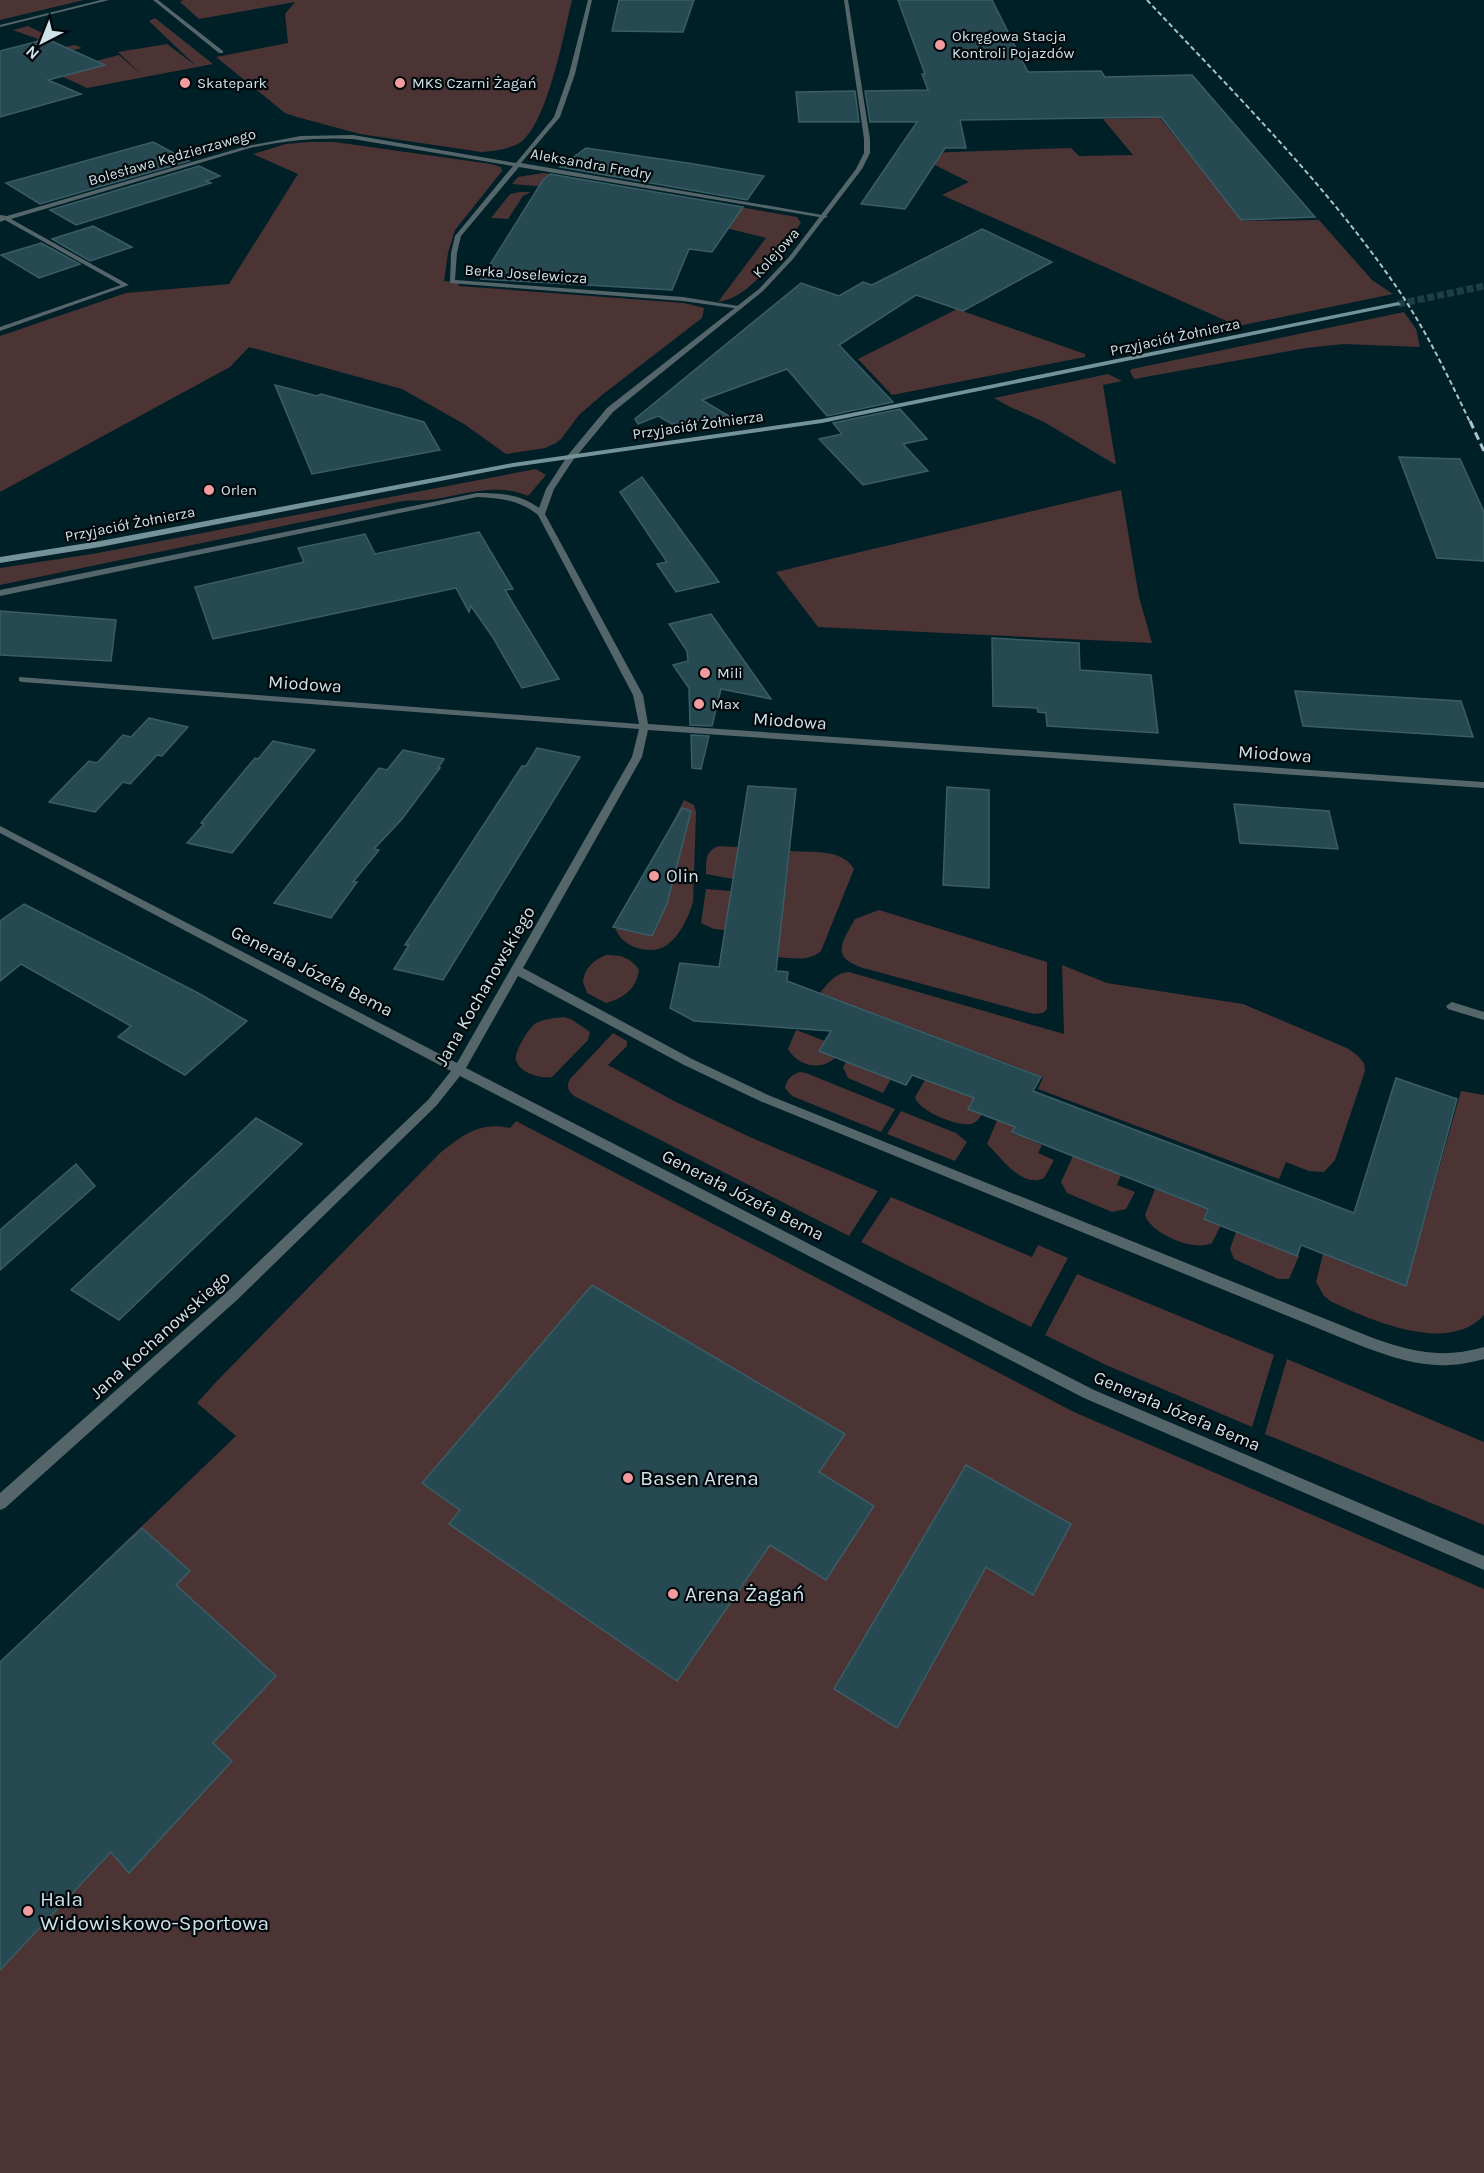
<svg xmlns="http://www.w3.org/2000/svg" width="1484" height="2173" viewBox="0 0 1484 2173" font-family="Karla,sans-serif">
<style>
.green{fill:#4c3334}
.building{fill:#274952;stroke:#3a5d66;stroke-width:1.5}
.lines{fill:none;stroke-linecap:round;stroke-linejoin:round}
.secondary-tunnel{stroke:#1f3d45;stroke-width:7;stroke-dasharray:7 3;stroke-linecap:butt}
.minor{fill:#55666b;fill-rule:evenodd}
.tertiary{fill:#55666b;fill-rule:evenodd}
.secondary{fill:#75929a;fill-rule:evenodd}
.rail-far1{stroke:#aec3c8;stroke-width:2;stroke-dasharray:5 3;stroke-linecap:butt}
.rail{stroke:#aec3c8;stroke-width:3;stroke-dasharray:8 4.5;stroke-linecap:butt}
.poi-dot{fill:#f49b9f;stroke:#00080b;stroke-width:2}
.labels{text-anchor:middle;stroke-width:4.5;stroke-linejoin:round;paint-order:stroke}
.far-poi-label{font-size:15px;fill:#cfe2e7;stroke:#00080b;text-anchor:start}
.far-street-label{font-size:15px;fill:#cfe2e7;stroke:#00080b}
.street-label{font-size:18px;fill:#cfe2e7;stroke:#00080b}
.poi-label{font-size:18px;fill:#cfe2e7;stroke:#00080b;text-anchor:start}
.near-poi-label{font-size:21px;fill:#cfe2e7;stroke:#00080b;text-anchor:start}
</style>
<rect width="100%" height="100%" fill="#002028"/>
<g class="green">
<polygon points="0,0 84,0 0,20"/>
<path d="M183 0H572C564 33 548 121 521 142 511 149 493 151 481 152L360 134 297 117 285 113 216 57 288 43 285 14 295 2 199 19 180 2Z"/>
<polygon points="155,18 213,64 87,88 20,57 38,39 13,30 28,26 53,38 50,39 52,41 49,42 60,48 75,45 82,48 38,58 69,74 104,65 96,61 119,55 143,76 118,52 167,44 196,66 149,21"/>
<polygon points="1160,118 1243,221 1319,220 1372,280 1393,294 1238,326 942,195 969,182 929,162 934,153 953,152 1071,148 1079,156 1133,155 1103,119"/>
<polygon points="308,142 335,142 491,164 501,167 502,171 455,230 448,253 444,281 458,282 459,286 684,303 704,308 702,318 602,395 579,415 561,439 556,443 545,448 506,454 464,424 402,389 249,347 230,367 0,492 0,336 126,293 229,284 298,174 253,154 286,144"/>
<polygon points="543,173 614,185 607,192 512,184 518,177"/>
<polygon points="520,192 531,192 523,196 508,219 491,218 510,194"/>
<path d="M654 192 797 217 801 223C779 251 755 296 718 302L766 238 730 229 701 227Z"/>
<polygon points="957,309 1085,354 1085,357 892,395 858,359"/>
<polygon points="1404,312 1416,329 1420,347 1344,344 1306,348 1134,379 1130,371 1132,369"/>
<polygon points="1108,374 1122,381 1103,385 1116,465 1044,422 1008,406 994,398"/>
<path d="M536 469 546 475 528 496C497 483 467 493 436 499 425 501 414 500 403 501L0 585V568L98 553Z"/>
<polygon points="1121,490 1139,597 1152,643 818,627 776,572"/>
<path d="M684 800 694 805 696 812 693 902C688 918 681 934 667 945 651 957 616 946 615 924L622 929 652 936 667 905 686 829 671 826Z"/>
<path d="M719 846 738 847 733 879 706 874C706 860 705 851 719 846Z"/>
<path d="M790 851C811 853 842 848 854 869L821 951C808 962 793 958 777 957Z"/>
<polygon points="706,889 731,891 725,930 714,929 701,923"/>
<path d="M879 910 1047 962V1009L1043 1013 1034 1014 863 968C829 957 843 941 855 919Z"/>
<path d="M606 955C621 955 630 957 639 970 636 989 624 998 606 1003L587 993 583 982C584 968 594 960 606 955Z"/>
<path d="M1062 965 1107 983 1243 1004 1347 1048 1357 1055 1364 1063 1365 1071 1335 1160 1324 1172 1309 1171 1286 1162 1279 1179 1038 1089 1043 1077 820 993C828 983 835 973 849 972L1064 1034Z"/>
<path d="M563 1017 571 1019 590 1032 588 1040 552 1077C541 1079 519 1073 516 1060 514 1052 529 1027 536 1023 544 1019 554 1018 563 1017Z"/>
<path d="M796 1030 825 1041 819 1051 836 1057C821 1072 798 1066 788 1049Z"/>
<path d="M613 1033 627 1041V1046L608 1065 674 1101 752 1138 878 1191 849 1236 574 1096C568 1091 566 1087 570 1079Z"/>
<polygon points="852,1052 891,1079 883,1093 848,1078 843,1067"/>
<path d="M800 1072 806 1073 895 1109 881 1132 792 1096 785 1088C787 1079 791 1075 800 1072Z"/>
<path d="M925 1080 974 1098 969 1108 982 1114C979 1119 977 1122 971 1124 958 1127 918 1111 915 1097Z"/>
<path d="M1461 1091 1484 1095V1315C1449 1355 1370 1320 1332 1302L1324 1296 1316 1282 1323 1254 1406 1286Z"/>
<path d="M1002 1109 1020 1116 1012 1133 1042 1145 1038 1153 1054 1160 1044 1178C1022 1189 1001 1157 987 1144Z"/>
<polygon points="901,1111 956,1133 967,1142 955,1161 887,1134"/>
<path d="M516 1121 1074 1412 1484 1589V2173H0V1662L236 1436 197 1403 217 1381 440 1153C462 1135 481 1121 510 1128Z"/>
<polygon points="1073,1156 1121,1175 1117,1185 1135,1192 1126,1209 1112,1212 1067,1193 1061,1182"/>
<path d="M1155 1189 1207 1209 1204 1218 1221 1225 1212 1243C1194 1252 1151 1234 1145 1215Z"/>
<polygon points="891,1197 1032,1257 1038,1245 1068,1258 1031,1327 861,1242"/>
<polygon points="1236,1232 1299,1256 1289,1279 1278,1279 1234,1259 1230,1249"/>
<polygon points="1077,1274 1274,1355 1252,1427 1106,1365 1045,1335"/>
<polygon points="1287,1359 1484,1442 1484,1525 1265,1434"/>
</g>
<g class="building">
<polygon points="619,0 694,0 683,32 612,31"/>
<polygon points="898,0 992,0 1028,72 1101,71 1105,77 1192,75 1315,217 1241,220 1161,117 960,120 966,148 945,148 905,209 861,204 917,122 870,122 865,91 928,90 922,74 925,74"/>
<polygon points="47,39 105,65 48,80 81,94 0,117 0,51"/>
<polygon points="855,91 859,122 799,122 796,92"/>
<polygon points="153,142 189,161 40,204 6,183"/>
<polygon points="586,148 694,164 764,176 747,200 560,167"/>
<polygon points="199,166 220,176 206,181 211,183 76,225 50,210"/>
<polygon points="550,174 743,207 712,252 689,249 672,290 481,279 543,180"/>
<polygon points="93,226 132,247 90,261 52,239"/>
<polygon points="982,229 1052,262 963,311 916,295 839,345 893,402 827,416 787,369 702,400 729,416 672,424 658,416 638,424 635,419 801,283 839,296 863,282 872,285"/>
<polygon points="41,243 80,264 39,278 1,255"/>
<polygon points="275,385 317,396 321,394 424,422 440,450 312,474"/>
<polygon points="900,409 927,439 903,444 928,471 863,485 819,439 842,434 833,423"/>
<polygon points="1399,457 1460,459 1484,512 1484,561 1437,558"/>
<polygon points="642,477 719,582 676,592 657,564 667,562 620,492"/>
<polygon points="479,532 513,589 505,590 559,679 522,688 492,636 471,606 469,612 456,588 213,639 195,587 304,562 298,548 365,534 375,554"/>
<polygon points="0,611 116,620 111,661 0,655"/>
<polygon points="711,614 771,699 721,689 712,726 690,725 689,688 673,665 688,661 687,651 669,624"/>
<polygon points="992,638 1079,643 1080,670 1151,675 1158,733 1047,726 1046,713 1038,712 1037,708 993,706"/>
<polygon points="1295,691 1461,701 1473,737 1303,726"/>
<polygon points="149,718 188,727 162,756 157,755 130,784 123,782 95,812 49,802 89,761 97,763 123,735 131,737"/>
<polygon points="691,735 709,736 701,769 692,768"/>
<polygon points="273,741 315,750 232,853 187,843 204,824 201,823 255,758 258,759"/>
<polygon points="537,748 580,757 443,980 394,969 409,945 405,945 522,766 526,766"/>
<polygon points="403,750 444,759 438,768 440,768 402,819 374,849 379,850 353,882 357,882 331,918 274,903 379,768 387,770"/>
<polygon points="748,786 796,789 776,971 788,972 787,981 1041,1077 1033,1091 1354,1213 1396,1078 1457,1099 1406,1286 1301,1245 1297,1256 1204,1219 1208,1209 1012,1132 1015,1127 968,1109 974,1098 912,1075 906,1085 819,1051 831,1031 694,1021 670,1008 680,963 719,967"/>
<polygon points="947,787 989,790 989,888 943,885"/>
<polygon points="1234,804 1329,811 1338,849 1240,843"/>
<polygon points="682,808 691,811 667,904 652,936 613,927"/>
<polygon points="24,904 198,993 247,1021 185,1075 118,1037 131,1026 21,964 0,981 0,921"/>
<polygon points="256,1118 302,1144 119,1320 71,1290"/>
<polygon points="76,1164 95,1186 0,1270 0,1230"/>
<polygon points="592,1285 845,1434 819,1472 874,1506 826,1580 770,1545 677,1681 449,1524 460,1510 422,1483"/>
<polygon points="966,1465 1071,1524 1033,1595 986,1567 897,1728 834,1689"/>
<polygon points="142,1528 190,1571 176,1585 276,1676 213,1743 232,1761 129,1873 111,1852 0,1970 0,1662"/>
</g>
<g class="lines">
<polyline class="secondary-tunnel" points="1398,304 1484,286"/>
<g class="minor">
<polygon points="101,0 109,0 0,27 0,25"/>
<polygon points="153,0 158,0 223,51 223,53 219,53"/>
<path d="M588 0H592L575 74 560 117 521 163 828 216 825 218 519 167 461 236 457 253 455 280 683 297 738 306 741 308 740 309 683 301 450 283 451 253 455 236 513 166 353 139C318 137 284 141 250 148L11 219 129 285 0 331V327L121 285 5 220 0 222V215L7 216 247 146 301 136 353 135 516 163 554 117 569 74Z"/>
<path d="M568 455 575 457 554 489 545 514 643 695 648 724 1484 782V788L648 730 642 757 523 968 692 1059 768 1095 1373 1338C1413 1352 1442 1359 1484 1347V1359C1439 1372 1407 1363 1364 1347L760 1101 684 1065 518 976 466 1068 1094 1390 1484 1556V1570L1084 1398 460 1076 436 1106 237 1300 5 1508 0 1510V1493L227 1292 428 1100 451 1071 0 833V826L457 1063 632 757 639 729 22 682 19 681V677L639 724 633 695 538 515C520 500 500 498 477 497L0 596V590L477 493C499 493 521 494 539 508L546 489Z"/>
<polygon points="1452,1002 1484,1012 1484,1020 1448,1009 1446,1006"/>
</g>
<polygon class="tertiary" points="844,0 848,0 870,139 870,153 862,169 793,259 763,291 613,412 574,459 568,459 568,455 607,408 759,289 789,257 856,169 864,153 864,139"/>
<polygon class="secondary" points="1398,302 1401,304 1400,305 822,423 513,467 100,547 0,563 0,557 100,541 513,463 822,419"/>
<path class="rail-far1" d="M1147 0C1232 91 1322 180 1393 282 1424 326 1447 374 1470 422"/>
<polyline class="rail" points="1470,421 1484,451"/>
</g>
<g class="poi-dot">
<circle cx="940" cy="45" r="6"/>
<circle cx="185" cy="83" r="6"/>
<circle cx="400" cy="83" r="6"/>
<circle cx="209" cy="490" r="6"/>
<circle cx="705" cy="673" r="6"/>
<circle cx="699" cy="704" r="6"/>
<circle cx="654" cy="876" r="6"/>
<circle cx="628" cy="1478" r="6"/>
<circle cx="673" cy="1594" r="6"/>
<circle cx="28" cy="1911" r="6"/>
</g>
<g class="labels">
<g class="far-poi-label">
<text x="952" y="41">Okręgowa Stacja<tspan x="952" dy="17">Kontroli Pojazdów</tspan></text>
<text x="197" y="88">Skatepark</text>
<text x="412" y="88">MKS Czarni Żagań</text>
<text x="221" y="495">Orlen</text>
<text x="717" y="678">Mili</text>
<text x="711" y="709">Max</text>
</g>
<g class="far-street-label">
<text transform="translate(172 157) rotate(-16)" y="5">Bolesława Kędzierzawego</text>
<text transform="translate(591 164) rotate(10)" y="5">Aleksandra Fredry</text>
<text transform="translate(776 253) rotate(-48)" y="5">Kolejowa</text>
<text transform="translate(526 274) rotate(4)" y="5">Berka Joselewicza</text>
<text transform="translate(1175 337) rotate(-12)" y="5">Przyjaciół Żołnierza</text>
<text transform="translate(698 425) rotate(-8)" y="5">Przyjaciół Żołnierza</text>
<text transform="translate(130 524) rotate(-11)" y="5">Przyjaciół Żołnierza</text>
</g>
<g class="street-label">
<text transform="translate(305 684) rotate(4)" y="6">Miodowa</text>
<text transform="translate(790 721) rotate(4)" y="6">Miodowa</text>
<text transform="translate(1275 754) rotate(4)" y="6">Miodowa</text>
<text transform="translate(312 971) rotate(27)" y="6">Generała Józefa Bema</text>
<text transform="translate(485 986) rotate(-60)" y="6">Jana Kochanowskiego</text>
<text transform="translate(743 1195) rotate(27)" y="6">Generała Józefa Bema</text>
<text transform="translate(160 1335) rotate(-42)" y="6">Jana Kochanowskiego</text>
<text transform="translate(1177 1411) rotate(23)" y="6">Generała Józefa Bema</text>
</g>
<g class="poi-label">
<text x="666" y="882">Olin</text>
</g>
<g class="near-poi-label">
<text x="640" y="1485">Basen Arena</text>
<text x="685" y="1601">Arena Żagań</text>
<text x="40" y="1906">Hala<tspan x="40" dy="24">Widowiskowo-Sportowa</tspan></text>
</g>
</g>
<g transform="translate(42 42) rotate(222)" stroke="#00080b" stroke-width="4.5" paint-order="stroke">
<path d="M0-4.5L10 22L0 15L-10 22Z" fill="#cfe2e7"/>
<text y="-9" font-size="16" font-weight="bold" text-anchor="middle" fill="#cfe2e7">N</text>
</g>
</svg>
